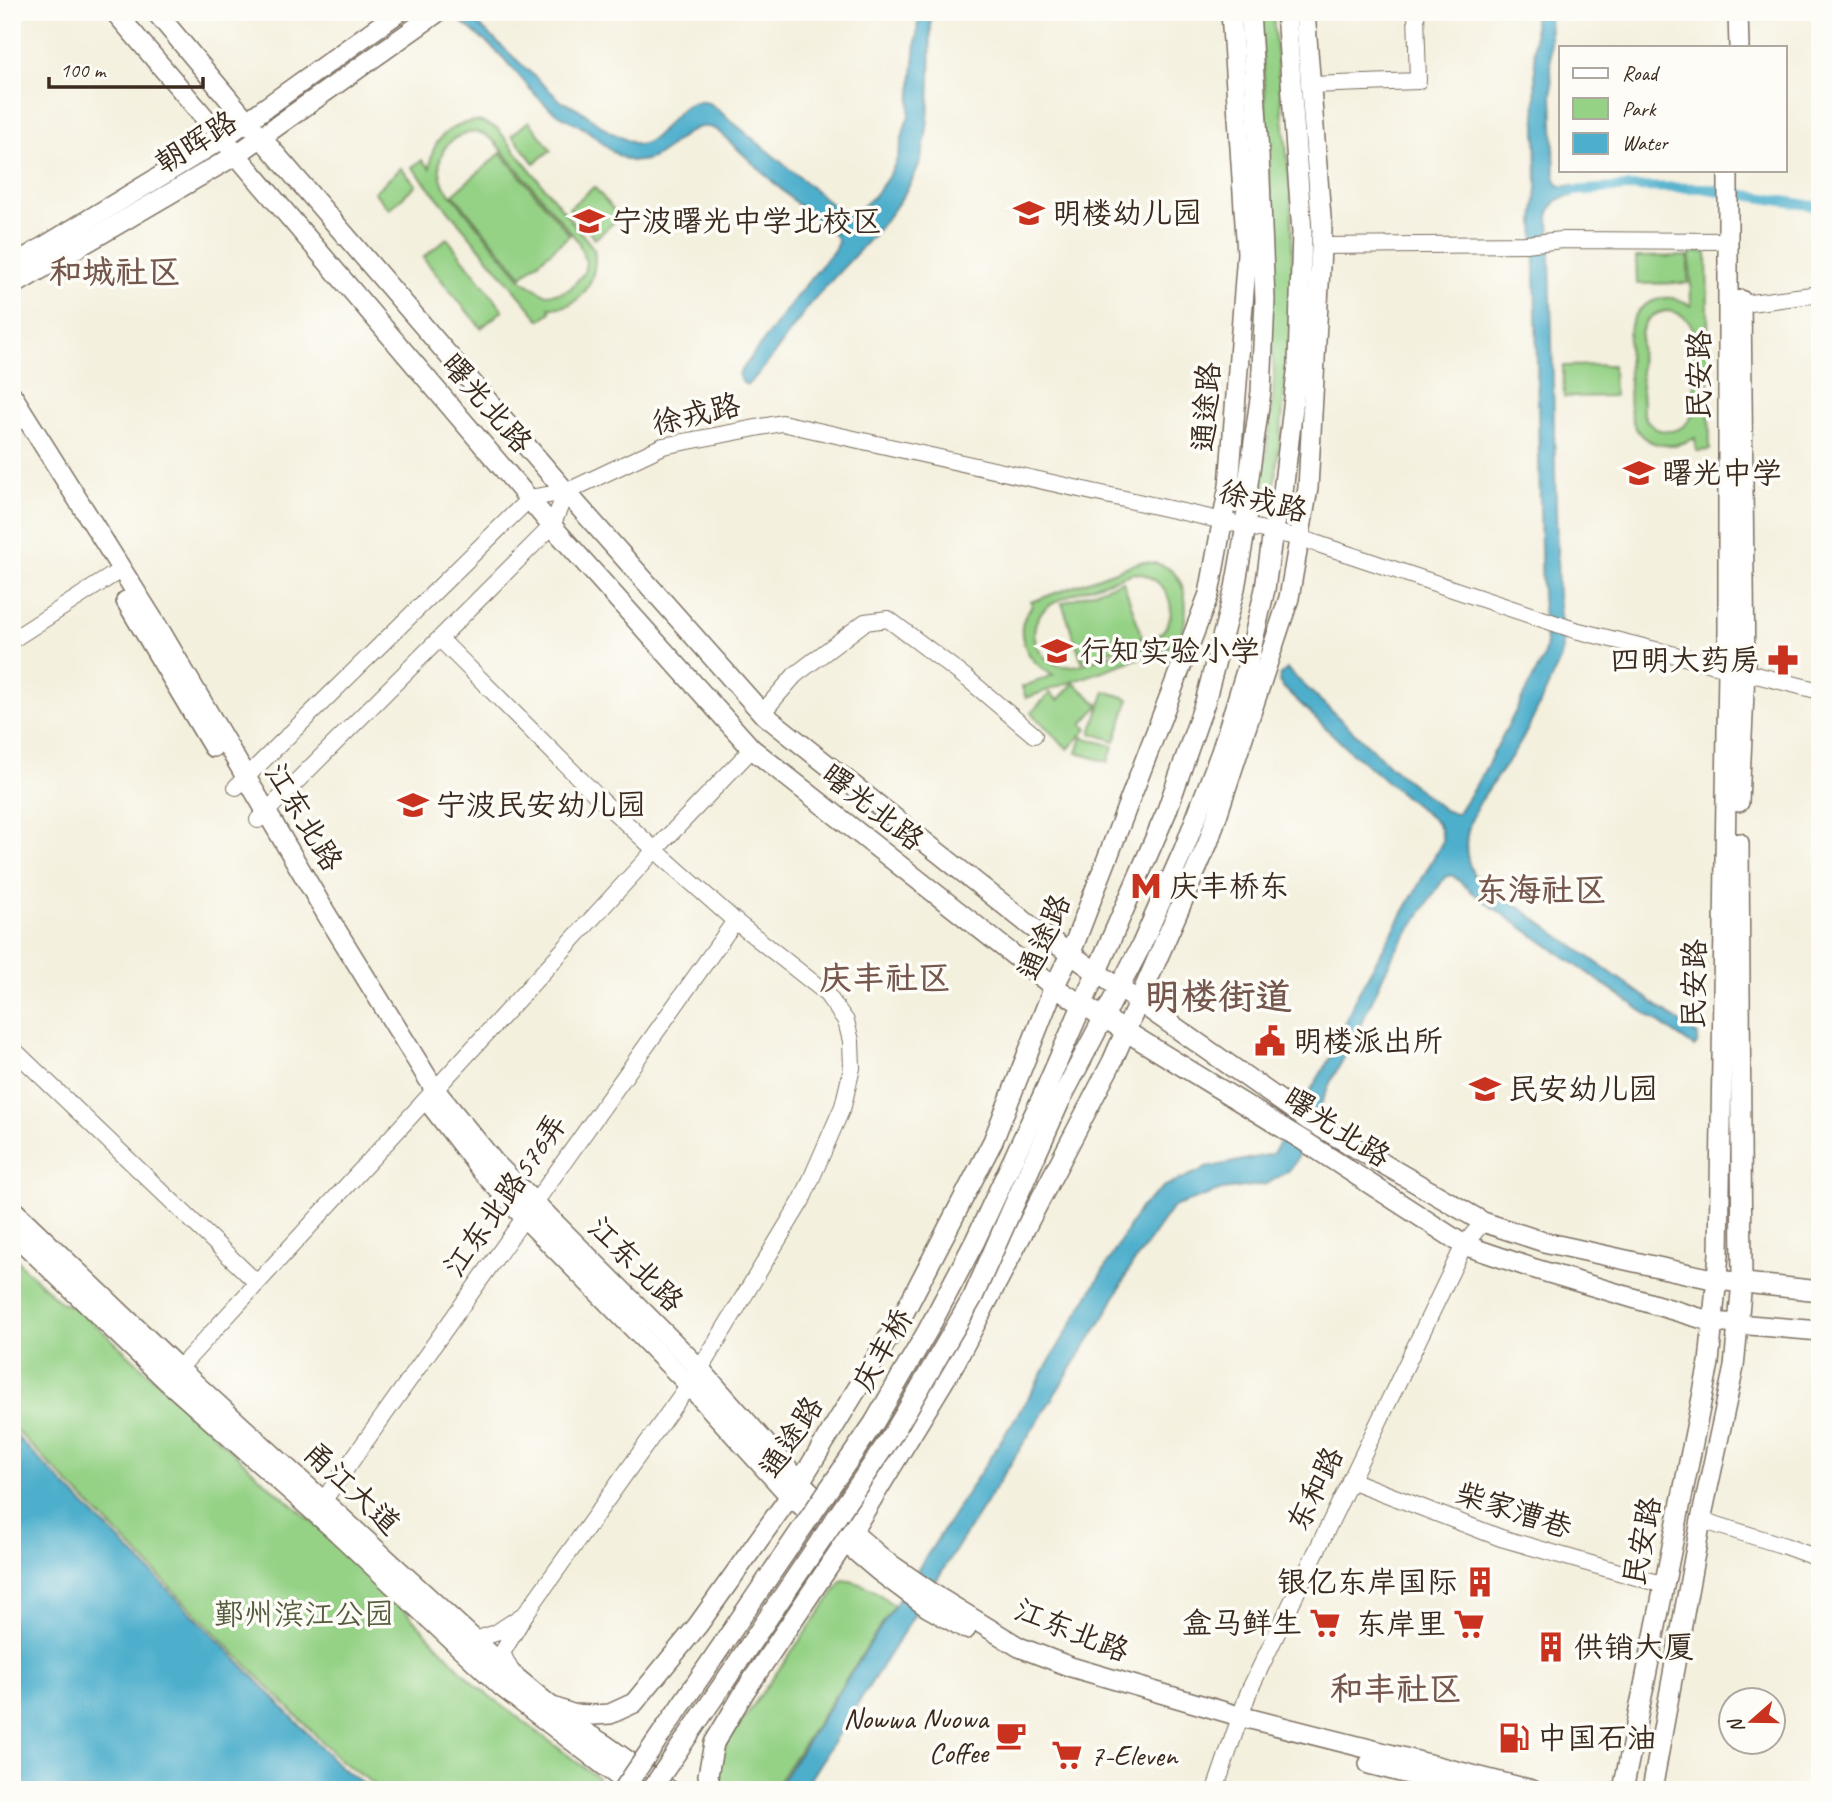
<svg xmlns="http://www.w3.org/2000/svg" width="1832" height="1802" viewBox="0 0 1832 1802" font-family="Caveat,'LXGW WenKai TC',sans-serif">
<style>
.green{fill:#95d286;stroke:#687e52;stroke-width:2;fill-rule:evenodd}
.water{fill:#4dafcc;stroke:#446c75;stroke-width:2}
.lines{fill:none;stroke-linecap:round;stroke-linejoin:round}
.canal{stroke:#4dafcc;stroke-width:10}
.minor-casing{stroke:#7c6f61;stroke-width:18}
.major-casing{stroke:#7c6f61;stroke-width:22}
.minor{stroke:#fff;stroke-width:16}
.major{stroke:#fff;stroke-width:19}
.major-bridge-casing{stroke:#7c6f61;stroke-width:22;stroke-linecap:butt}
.major-bridge{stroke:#fff;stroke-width:19}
.labels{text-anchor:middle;stroke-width:7;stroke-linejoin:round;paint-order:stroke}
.street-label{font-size:30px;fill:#3b2a1e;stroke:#fdfcf7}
.poi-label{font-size:30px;fill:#3b2a1e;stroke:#fdfcf7;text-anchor:start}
.park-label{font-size:30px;fill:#565c3d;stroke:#fdfcf7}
.quarter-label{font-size:33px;font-weight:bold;fill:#76574e;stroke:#fdfcf7}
.district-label{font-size:37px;font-weight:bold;fill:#76574e;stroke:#fdfcf7}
</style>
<rect width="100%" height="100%" fill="#fdfcf7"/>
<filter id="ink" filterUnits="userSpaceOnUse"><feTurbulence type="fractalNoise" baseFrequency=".0143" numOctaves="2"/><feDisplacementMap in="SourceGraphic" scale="14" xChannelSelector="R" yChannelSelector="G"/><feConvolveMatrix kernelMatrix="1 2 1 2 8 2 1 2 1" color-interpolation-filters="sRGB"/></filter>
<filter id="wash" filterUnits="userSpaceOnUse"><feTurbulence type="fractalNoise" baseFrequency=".00686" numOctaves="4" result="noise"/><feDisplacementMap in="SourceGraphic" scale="28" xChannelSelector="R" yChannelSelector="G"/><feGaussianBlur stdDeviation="1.57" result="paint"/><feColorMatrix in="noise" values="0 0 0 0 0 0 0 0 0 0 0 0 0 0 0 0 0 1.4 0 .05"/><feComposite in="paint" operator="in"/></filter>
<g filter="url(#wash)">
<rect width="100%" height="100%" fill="#f4f0de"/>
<g class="green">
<path d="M1260 12H1273C1277 76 1287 139 1291 202 1296 298 1286 393 1274 488L1262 486 1273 400 1274 374 1271 337V206Z"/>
<path d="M474 121 482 122 497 128 594 249C599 277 582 311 549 307L551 312 540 320 412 167 422 160 430 168C431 141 447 125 474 121ZM475 132 484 134 494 141 578 241 586 262 584 273 570 289 560 293 545 294 524 282 444 186C433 159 444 135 475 132Z"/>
<polygon points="529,121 551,150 534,163 512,135"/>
<polygon points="501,153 570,235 522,276 453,194"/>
<polygon points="401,168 416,185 389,209 374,192"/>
<polygon points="594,187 620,217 595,239 569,208"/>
<polygon points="447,238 503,310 481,328 423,258"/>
<path d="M1707 252 1710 450 1696 451 1695 438C1670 451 1638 448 1631 415 1628 404 1630 390 1629 378 1629 349 1621 311 1656 300 1669 295 1680 298 1691 306L1690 253ZM1665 311C1676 311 1687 316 1692 327 1697 339 1694 393 1694 410 1687 437 1650 439 1643 411 1643 393 1637 341 1643 327 1647 318 1656 313 1665 311Z"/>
<polygon points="1688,256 1688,283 1637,284 1636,257"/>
<polygon points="1613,365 1614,396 1564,397 1563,366"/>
<path d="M1140 562C1191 560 1191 609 1179 644L1026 698 1022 687 1053 675C1027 662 1010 631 1032 606L1031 602ZM1133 573C1163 573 1185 611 1160 634 1145 648 1120 651 1101 658 1089 661 1077 668 1064 666 1037 663 1024 629 1044 610 1059 595 1112 581 1133 573Z"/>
<polygon points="1123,581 1143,639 1082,661 1062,603"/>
<polygon points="1074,683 1099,705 1082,724 1087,729 1068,749 1031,713 1050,693 1058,700"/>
<polygon points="1105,691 1129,699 1115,741 1091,733"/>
<polygon points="1082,737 1113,746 1108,762 1077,753"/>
<polygon points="12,1252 22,1266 60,1302 79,1310 103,1331 263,1480 357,1559 475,1685 598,1778 590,1790 382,1790 340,1760 12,1426"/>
<path d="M843 1580C864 1582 878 1592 894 1606L773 1790H723L719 1767 727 1742Z"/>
</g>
<g class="water">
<path d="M449 12H465L562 102 577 108 610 132 637 145C666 143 677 90 711 104L834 206C841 209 847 213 855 210 870 206 892 174 897 159 902 145 902 130 909 116L919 12H931C930 54 932 112 923 151 910 207 849 258 813 301 793 325 770 365 747 385L742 382 739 374 795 298 835 249 838 242 835 235 796 203 717 130C685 113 669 166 632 161 616 158 600 140 588 131 577 123 565 119 555 112 536 99 522 78 506 61 490 43 468 28 449 12Z"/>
<path d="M1534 12H1549L1555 178 1557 184 1563 187 1573 185V196C1559 197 1554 201 1549 213L1558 595 1563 644 1561 658C1547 687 1535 718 1519 745 1496 783 1447 827 1474 875L1698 1035 1697 1044 1694 1047 1477 896 1452 875 1445 877 1393 955 1349 1049 1333 1077 1296 1161 1288 1171 1267 1184 1222 1190 1173 1207 1130 1268 1107 1312 803 1790H776L1025 1403 1140 1208 1163 1187 1206 1168 1272 1154 1277 1147 1333 1053 1355 999 1443 841 1440 828 1436 822 1351 752 1284 688 1279 682 1280 675 1287 669 1390 766 1444 810 1457 814 1481 777 1543 659 1546 643 1542 597 1534 222 1537 188Z"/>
<polygon points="12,1432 224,1646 339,1766 372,1790 12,1790"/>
</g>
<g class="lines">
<polyline class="canal" points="1559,192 1628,187 1702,188 1820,207"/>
</g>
</g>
<g filter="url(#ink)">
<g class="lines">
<g class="minor-casing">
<g id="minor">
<polyline points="1311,85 1418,81 1416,12"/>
<polyline points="1321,246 1526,244 1562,240 1728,241"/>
<polyline points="1742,304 1820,294"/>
<polyline points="440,639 598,797 655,850 735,921 825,992 846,1021 851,1041 852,1068 843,1106 802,1200 700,1369 526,1613"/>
<polyline points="12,640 122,569"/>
<polyline points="762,713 795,675 865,622 888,619 969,680 1034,735"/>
<polyline points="236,787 530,498 566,492 663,446 782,423 1300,538 1575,630 1820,691"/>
<polyline points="258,820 552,526 566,492"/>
<polyline points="12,1048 256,1282"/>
<polyline points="171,1377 655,850 752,749"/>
<polyline points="1350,1480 1501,1538 1664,1585"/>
<polyline points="323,1501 735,921"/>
<polyline points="1701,1520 1785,1546 1820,1559"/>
<polyline points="474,1640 496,1633 526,1613 502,1653 510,1669"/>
<polyline points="1215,1790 1249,1691 1464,1245 1483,1222"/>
</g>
</g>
<g class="major-casing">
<g id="major">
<polyline points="115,12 552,526 752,749 1054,987 1304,1141 1464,1245 1532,1268 1713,1322 1820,1331"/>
<polyline points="156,12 247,121 566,492 762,713 1032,927 1308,1120 1483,1222 1544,1242 1717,1280 1820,1291"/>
<polyline points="1738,12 1739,47"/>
<polyline points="12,266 222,139 399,12"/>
<polyline points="12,286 236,155 438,12"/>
<polyline points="12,395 161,632 327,915 435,1090 494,1162 700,1369 800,1482 852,1532 883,1559 938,1597 1019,1647 1071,1667 1239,1716 1532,1790"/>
<polyline points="126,601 213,747"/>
<polyline points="1739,802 1745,671 1741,300"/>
<polyline points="1043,1095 1166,813 1205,702 1235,588 1246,526 1248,484 1261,392 1265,300 1259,154 1250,12"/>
<polyline points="1060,1101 1141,946 1184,849 1221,752 1246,671 1265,589 1273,531 1283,492 1298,364 1302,232 1286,12"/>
<polyline points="430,1104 481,1170 524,1217 689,1385 789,1495 880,1572 927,1607 966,1629"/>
<polyline points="12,1209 179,1369 513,1675 572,1724 604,1744 669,1790"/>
<polyline points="12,1232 167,1381 338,1533 502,1687 636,1790"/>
<polyline points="550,1706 572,1714 594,1715 610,1714 634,1703 698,1625 800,1482 905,1311 993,1141 1054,987 1070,955 1209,594 1229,486 1247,253 1231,12"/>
<polyline points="1369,1764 1471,1790"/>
<polyline points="711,1790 708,1775 714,1743 745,1691 852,1532 956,1361 1112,1062 1208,843 1289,598 1308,488 1322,230 1305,12"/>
<polyline points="1623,1790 1709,1363 1719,1254 1728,667 1728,170"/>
<polyline points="1652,1790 1701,1520 1734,1367 1742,1282 1739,843"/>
</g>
</g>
<use href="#minor" class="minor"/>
<use href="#major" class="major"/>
<g class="major-bridge-casing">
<g id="major-bridge">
<polyline points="623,1790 874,1423 928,1330 975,1241 1043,1095"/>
<polyline points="651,1790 893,1434 973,1297 1060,1101"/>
</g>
</g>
<use href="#major-bridge" class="major-bridge"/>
</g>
</g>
<defs>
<g id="school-bare" transform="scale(2.415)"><path d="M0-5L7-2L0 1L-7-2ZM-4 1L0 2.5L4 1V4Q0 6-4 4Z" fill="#c8321e" stroke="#fdfcf7" stroke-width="2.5" paint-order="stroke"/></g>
<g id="pharmacy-bare" transform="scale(2.415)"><path d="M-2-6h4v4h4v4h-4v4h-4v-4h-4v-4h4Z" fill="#c8321e" stroke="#fdfcf7" stroke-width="2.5" paint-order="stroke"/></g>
<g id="metro-bare" transform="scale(2.415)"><path d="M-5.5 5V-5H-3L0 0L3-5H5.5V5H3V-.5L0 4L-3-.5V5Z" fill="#c8321e" stroke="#fdfcf7" stroke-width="2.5" paint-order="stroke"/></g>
<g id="civic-bare" transform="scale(2.415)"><path d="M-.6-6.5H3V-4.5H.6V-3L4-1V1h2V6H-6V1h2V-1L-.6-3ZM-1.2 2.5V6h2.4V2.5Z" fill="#c8321e" stroke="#fdfcf7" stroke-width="2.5" paint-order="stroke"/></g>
<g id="building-bare" transform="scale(2.415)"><path d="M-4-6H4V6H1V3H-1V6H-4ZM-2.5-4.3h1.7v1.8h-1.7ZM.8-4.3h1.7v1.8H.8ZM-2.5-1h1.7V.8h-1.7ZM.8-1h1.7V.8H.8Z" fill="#c8321e" stroke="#fdfcf7" stroke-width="2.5" paint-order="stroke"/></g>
<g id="supermarket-bare" transform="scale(2.415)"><path d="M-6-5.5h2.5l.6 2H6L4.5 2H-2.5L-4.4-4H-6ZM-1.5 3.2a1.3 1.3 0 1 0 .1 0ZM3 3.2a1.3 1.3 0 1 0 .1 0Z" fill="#c8321e" stroke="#fdfcf7" stroke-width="2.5" paint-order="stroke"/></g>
<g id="cafe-bare" transform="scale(2.415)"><path d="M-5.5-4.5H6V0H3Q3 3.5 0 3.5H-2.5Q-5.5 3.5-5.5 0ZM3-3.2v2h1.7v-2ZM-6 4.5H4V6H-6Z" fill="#c8321e" stroke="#fdfcf7" stroke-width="2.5" paint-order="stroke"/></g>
<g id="fuel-bare" transform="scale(2.415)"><path d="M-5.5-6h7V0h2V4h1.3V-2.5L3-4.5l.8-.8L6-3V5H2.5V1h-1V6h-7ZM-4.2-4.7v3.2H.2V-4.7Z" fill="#c8321e" stroke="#fdfcf7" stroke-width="2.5" paint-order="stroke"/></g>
</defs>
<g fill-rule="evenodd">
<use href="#school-bare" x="1029" y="213"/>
<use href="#school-bare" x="589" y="221"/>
<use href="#school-bare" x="1639" y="473"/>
<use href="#school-bare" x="1057" y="651"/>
<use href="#pharmacy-bare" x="1783" y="660"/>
<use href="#school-bare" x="413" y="805"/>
<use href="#metro-bare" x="1146" y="886"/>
<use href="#civic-bare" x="1270" y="1041"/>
<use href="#school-bare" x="1485" y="1089"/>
<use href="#building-bare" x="1480" y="1582"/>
<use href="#supermarket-bare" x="1325" y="1623"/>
<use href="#supermarket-bare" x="1469" y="1624"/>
<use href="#building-bare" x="1551" y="1647"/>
<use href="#cafe-bare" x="1011" y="1735"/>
<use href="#fuel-bare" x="1514" y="1738"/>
<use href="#supermarket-bare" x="1067" y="1755"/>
</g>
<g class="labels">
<g class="street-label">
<text transform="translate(196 142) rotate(-32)" y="10">朝晖路</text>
<text transform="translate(1699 375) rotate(-90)" y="10">民安路</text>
<text transform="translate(487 403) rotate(49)" y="10">曙光北路</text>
<text transform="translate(1206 407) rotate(-86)" y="10">通途路</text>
<text transform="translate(696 414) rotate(-13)" y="10">徐戎路</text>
<text transform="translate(1263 501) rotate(14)" y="10">徐戎路</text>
<text transform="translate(873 807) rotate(38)" y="10">曙光北路</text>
<text transform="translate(304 817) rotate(59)" y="10">江东北路</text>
<text transform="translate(1044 937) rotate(-67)" y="10">通途路</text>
<text transform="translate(1694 984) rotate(-89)" y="10">民安路</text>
<text transform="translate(1337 1127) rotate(33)" y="10">曙光北路</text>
<text transform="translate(505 1195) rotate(-55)" y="10">江东北路576弄</text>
<text transform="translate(636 1264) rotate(45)" y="10">江东北路</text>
<text transform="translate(882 1350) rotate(-60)" y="10">庆丰桥</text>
<text transform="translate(791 1437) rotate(-57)" y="10">通途路</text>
<text transform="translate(352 1488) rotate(43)" y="10">甬江大道</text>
<text transform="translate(1315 1489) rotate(-64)" y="10">东和路</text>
<text transform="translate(1514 1510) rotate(18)" y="10">柴家漕巷</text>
<text transform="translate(1642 1541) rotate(-79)" y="10">民安路</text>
<text transform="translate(1072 1630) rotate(22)" y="10">江东北路</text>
</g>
<g class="poi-label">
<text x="1052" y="223">明楼幼儿园</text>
<text x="612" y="231">宁波曙光中学北校区</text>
<text x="1662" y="483">曙光中学</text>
<text x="1080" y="661">行知实验小学</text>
<text x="1760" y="670" text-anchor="end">四明大药房</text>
<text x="436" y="815">宁波民安幼儿园</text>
<text x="1169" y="896">庆丰桥东</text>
<text x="1293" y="1051">明楼派出所</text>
<text x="1508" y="1099">民安幼儿园</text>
<text x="1457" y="1592" text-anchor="end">银亿东岸国际</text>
<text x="1302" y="1633" text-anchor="end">盒马鲜生</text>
<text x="1446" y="1634" text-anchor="end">东岸里</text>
<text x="1574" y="1657">供销大厦</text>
<text x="988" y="1728" text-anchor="end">Nowwa Nuowa<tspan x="988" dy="34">Coffee</tspan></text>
<text x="1537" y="1748">中国石油</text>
<text x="1090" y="1765">7-Eleven</text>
</g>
<g class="park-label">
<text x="304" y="1624">鄞州滨江公园</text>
</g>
<g class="quarter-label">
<text x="115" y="283">和城社区</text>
<text x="1541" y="901">东海社区</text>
<text x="885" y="989">庆丰社区</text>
<text x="1396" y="1700">和丰社区</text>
</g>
<g class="district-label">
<text x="1218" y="1009">明楼街道</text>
</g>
</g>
<rect width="1832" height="1802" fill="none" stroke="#fdfcf7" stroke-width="42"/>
<rect x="1559" y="46" width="228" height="126" fill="#fdfcf7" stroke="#afa8a0" stroke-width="2"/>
<rect x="1573" y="68" width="35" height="10" fill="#ffffff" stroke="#afa8a0" stroke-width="2"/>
<text x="1622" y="80" font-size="21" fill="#3b2a1e">Road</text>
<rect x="1573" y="98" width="35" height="21" fill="#95d286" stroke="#afa8a0" stroke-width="2"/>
<text x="1622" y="116" font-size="21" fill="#3b2a1e">Park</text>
<rect x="1573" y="133" width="35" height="21" fill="#4dafcc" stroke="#afa8a0" stroke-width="2"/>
<text x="1622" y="150" font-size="21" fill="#3b2a1e">Water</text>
<g transform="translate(1752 1721) rotate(250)"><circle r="33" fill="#fdfcf7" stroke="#afa8a0" stroke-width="2"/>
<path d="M0-5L12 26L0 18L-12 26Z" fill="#c8321e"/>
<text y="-10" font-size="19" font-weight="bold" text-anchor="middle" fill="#3b2a1e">N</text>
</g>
<path d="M49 77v10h154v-10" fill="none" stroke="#3b2a1e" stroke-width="3.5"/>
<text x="60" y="77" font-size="21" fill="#3b2a1e" stroke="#fdfcf7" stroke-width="5" paint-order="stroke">100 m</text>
</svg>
